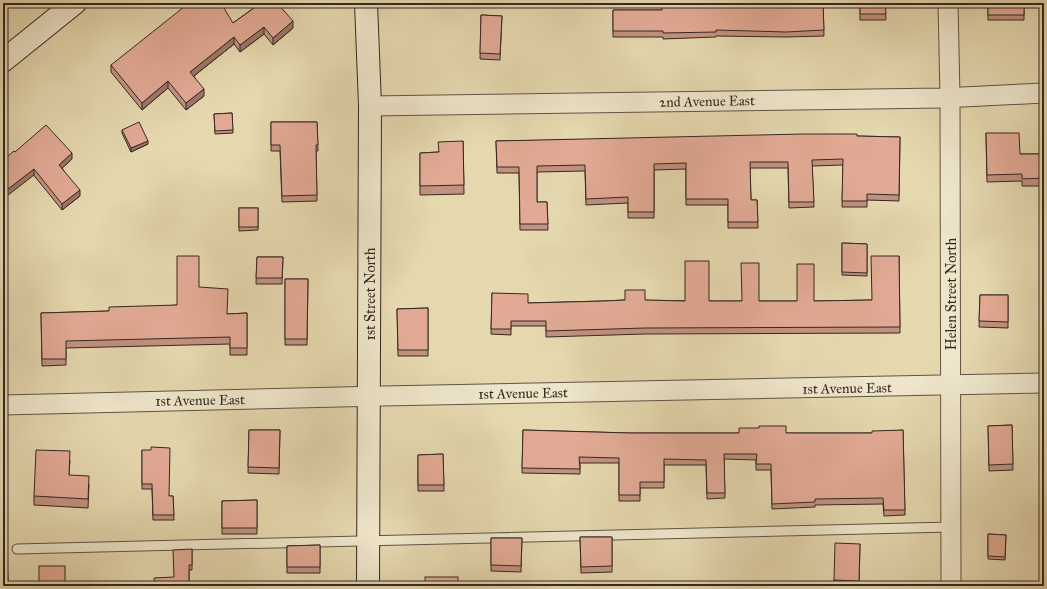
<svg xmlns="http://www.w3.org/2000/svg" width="1047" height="589" viewBox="0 0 1047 589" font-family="'IM FELL Great Primer',serif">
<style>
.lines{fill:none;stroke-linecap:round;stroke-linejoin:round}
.lane-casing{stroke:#605445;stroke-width:11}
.street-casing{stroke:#605445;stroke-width:21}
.secondary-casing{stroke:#342822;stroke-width:24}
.lane{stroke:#eee5ca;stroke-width:9}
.street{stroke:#eee5ca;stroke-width:19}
.secondary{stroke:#eee5ca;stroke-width:22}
.wall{fill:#c29280;stroke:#342822}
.shaded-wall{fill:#9e7768;stroke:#342822}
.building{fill:#e2aa95;stroke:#342822}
.labels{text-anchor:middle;stroke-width:3;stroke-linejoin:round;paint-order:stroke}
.street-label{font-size:14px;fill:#342822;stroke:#eee5ca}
</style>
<rect width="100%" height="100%" fill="#e5d7ae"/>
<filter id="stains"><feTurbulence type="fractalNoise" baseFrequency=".005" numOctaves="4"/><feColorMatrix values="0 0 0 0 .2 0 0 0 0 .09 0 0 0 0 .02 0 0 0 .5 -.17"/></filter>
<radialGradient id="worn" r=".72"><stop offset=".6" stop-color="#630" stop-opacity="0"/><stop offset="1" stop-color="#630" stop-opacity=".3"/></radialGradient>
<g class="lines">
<g class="lane-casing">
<polyline id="lane" points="17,549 951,527"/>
</g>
<g class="street-casing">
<g id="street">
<polyline points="948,3 950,97 951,586"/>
<polyline points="370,106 942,98 1044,93"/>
<polyline points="3,405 383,396 1044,383"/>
</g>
</g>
<g class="secondary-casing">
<g id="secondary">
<polyline points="366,3 370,106 368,586"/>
<polyline points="3,61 75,3"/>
</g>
</g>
<use href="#lane" class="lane"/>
<use href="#street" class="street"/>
<use href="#secondary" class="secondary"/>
</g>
<g class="wall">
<polygon points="258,3 277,3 293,28 273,45 264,34 240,52 234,44 194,76 204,96 186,110 168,88 142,110 111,72 111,65 233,23 259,4"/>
<polygon points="823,3 824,36 786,37 716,36 716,37 663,39 663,37 613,37 613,10 662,10 749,5"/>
<polygon points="860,3 885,3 886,20 860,20"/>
<polygon points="988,3 1044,3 1044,6 1024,6 1024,20 988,20"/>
<polygon points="481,15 502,16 500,60 480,59"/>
<polygon points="232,113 233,133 215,134 214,114"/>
<polygon points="271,122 317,122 318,151 316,151 317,201 282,202 280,151 271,151"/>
<polygon points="122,130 148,144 131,152 122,133"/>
<polygon points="986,133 1020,154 1044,154 1044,186 1022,186 1022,181 987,182"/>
<polygon points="857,136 900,137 899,201 867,200 867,207 842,207 843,165 812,166 814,207 789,208 788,168 750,168 751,200 757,200 758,228 728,228 728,205 686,205 686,169 654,170 654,218 628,218 628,203 586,205 585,171 537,172 537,202 547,202 548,230 520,230 519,173 497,173 496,141"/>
<polygon points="463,141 464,194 420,195 420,153 438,152"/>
<polygon points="15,152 72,159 62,168 80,196 62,210"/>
<polygon points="239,208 258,208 258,230 239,231"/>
<polygon points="842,243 867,244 867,276 842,275"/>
<polygon points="899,256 900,333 645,334 546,337 546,326 511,326 511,335 491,334 492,293 528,303 604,301 625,300 709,301 814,301 872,300"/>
<polygon points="257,257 283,257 282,284 256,284"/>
<polygon points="285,279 308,279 307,345 285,345"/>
<polygon points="199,287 227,314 247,313 247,355 230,355 230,344 66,348 66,365 42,366 41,313 109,311 177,305"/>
<polygon points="980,295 1008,295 1008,328 979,327"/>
<polygon points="428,308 428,356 398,356 397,309"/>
<polygon points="1012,425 1013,470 989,471 988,426"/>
<polygon points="1042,425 1044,425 1044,468 1041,468"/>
<polygon points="249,430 280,430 279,474 248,473"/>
<polygon points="523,430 630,433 872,433 903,430 905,515 884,516 883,504 815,505 815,507 772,509 771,470 756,470 756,460 724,459 725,498 707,499 706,465 664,465 664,488 640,488 640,501 619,501 619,463 580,463 580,474 522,473"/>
<polygon points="142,450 169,496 173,496 174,520 153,520 152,489 142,489"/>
<polygon points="443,454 444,491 418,491 418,455"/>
<polygon points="70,460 69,475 89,484 88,508 34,505 34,496"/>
<polygon points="257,500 257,534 222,534 222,501"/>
<polygon points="988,534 1006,535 1005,560 988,559"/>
<polygon points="580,537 612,537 612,572 581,573"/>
<polygon points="491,538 522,538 521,572 491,571"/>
<polygon points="860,544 859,586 834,586 834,580"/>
<polygon points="320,545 320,573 287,573 287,546"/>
<polygon points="192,549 192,570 189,570 189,586 174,577"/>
<polygon points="7,552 8,586 3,586 3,553"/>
</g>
<g class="shaded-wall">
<polygon points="293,21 293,28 273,45 273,38"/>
<polygon points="264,27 264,34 240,52 240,45"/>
<polygon points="234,37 234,44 190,79 190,72"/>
<polygon points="168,81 168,88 142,110 142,103"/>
<polygon points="204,89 204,96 186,110 186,103"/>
<polygon points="148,141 148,144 131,152 131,148"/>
<polygon points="72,153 72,159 59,171 59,165"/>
<polygon points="34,169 34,175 3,199 3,193"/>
<polygon points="80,190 80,196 62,210 62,204"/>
</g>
<g class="building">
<polygon points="189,3 221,3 233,23 261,3 277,3 293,21 273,38 264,27 240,45 234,37 190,72 204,89 186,103 168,81 142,103 111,65"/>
<polygon points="749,3 823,3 824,30 786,32 716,30 716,32 663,33 663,31 613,31 613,10 662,10 662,7 749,5"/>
<polygon points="860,3 885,3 886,14 860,14"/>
<rect x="988" y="3" width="36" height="12"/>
<polygon points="481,15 502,16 500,54 480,53"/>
<polygon points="232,113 233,130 215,131 214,114"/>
<polygon points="139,122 148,141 131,148 122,130"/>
<polygon points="271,122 317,122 318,145 316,145 317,195 282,196 280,145 271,145"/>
<polygon points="46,125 72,153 59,165 80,190 62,204 34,169 3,193 3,160 14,151 15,152"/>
<polygon points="986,133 1019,133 1020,154 1044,154 1044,178 1022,179 1022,174 987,175"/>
<polygon points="803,134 857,134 857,136 900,137 899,195 867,194 867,201 842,201 843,159 812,160 814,202 789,202 788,162 750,162 751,200 757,200 758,222 728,222 728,199 686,199 686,163 654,164 654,212 628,212 628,197 586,199 585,165 537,166 537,202 547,202 548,224 520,224 519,167 497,167 496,141"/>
<polygon points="463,141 464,185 420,186 420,153 439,152 438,142"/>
<rect x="239" y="208" width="19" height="19"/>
<polygon points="842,243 867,244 867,273 842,272"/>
<polygon points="177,256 199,256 199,287 228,289 227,314 247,313 247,348 230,348 230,337 66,341 66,359 42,359 41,313 109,311 109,307 177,305"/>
<polygon points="871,256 899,256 900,327 645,328 546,331 546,321 511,321 511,329 491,329 492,293 528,294 528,303 604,301 625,300 625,290 645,290 645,300 685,301 685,261 709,261 709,301 742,301 741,263 759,263 759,301 797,301 797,264 814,264 814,301 872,300"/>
<polygon points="257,257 283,257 282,278 256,278"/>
<polygon points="285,279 308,279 307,339 285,339"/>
<polygon points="980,295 1008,295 1008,322 979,321"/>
<polygon points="428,308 428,350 398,350 397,309"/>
<polygon points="1012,425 1013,464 989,465 988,426"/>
<polygon points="1042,425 1044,425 1044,462 1041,462"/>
<polygon points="759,426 786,426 786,433 872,433 872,431 903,430 905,510 884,510 883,498 815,499 815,502 772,504 771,464 756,464 757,454 724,454 725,493 707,493 706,460 664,459 664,482 640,482 640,495 619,495 619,458 579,457 580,469 522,468 523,430 630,433 739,433 739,428 759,428"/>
<polygon points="249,430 280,430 279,468 248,467"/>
<polygon points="151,447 170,448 169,496 173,496 174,515 153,515 152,484 142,484 142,450 151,450"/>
<polygon points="36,450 70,451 69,475 89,476 88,499 34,496"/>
<polygon points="443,454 444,485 418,485 418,455"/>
<polygon points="257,500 257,528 222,528 222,501"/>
<polygon points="988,534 1006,535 1005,557 988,556"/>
<polygon points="580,537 612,537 612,566 581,567"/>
<polygon points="491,538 522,538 521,566 491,565"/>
<polygon points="835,543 860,544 859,581 834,580"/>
<polygon points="320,545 320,567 287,567 287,546"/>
<polygon points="192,549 192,565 189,565 189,586 155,586 154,578 174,577 173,550"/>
<polygon points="7,552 8,584 3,584 3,553"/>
<rect x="39" y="566" width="26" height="20"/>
<rect x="425" y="577" width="33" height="9"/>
<polygon points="863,585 892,586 863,586"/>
</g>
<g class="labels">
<g class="street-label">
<text transform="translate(707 101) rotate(-1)" y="5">2nd Avenue East</text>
<text transform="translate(370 294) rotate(-90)" y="5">1st Street North</text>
<text transform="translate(951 294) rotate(-90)" y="5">Helen Street North</text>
<text transform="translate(847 388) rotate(-1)" y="5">1st Avenue East</text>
<text transform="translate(523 393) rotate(-1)" y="5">1st Avenue East</text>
<text transform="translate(200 400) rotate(-1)" y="5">1st Avenue East</text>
</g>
</g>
<rect width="1047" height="589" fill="none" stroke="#e5d7ae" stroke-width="16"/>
<rect x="4" y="4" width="1039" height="581" fill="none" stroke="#342822" stroke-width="2"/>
<rect x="8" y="8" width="1031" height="573" fill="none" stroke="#342822"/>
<rect width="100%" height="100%" filter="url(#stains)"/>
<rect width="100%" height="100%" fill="url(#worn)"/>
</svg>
